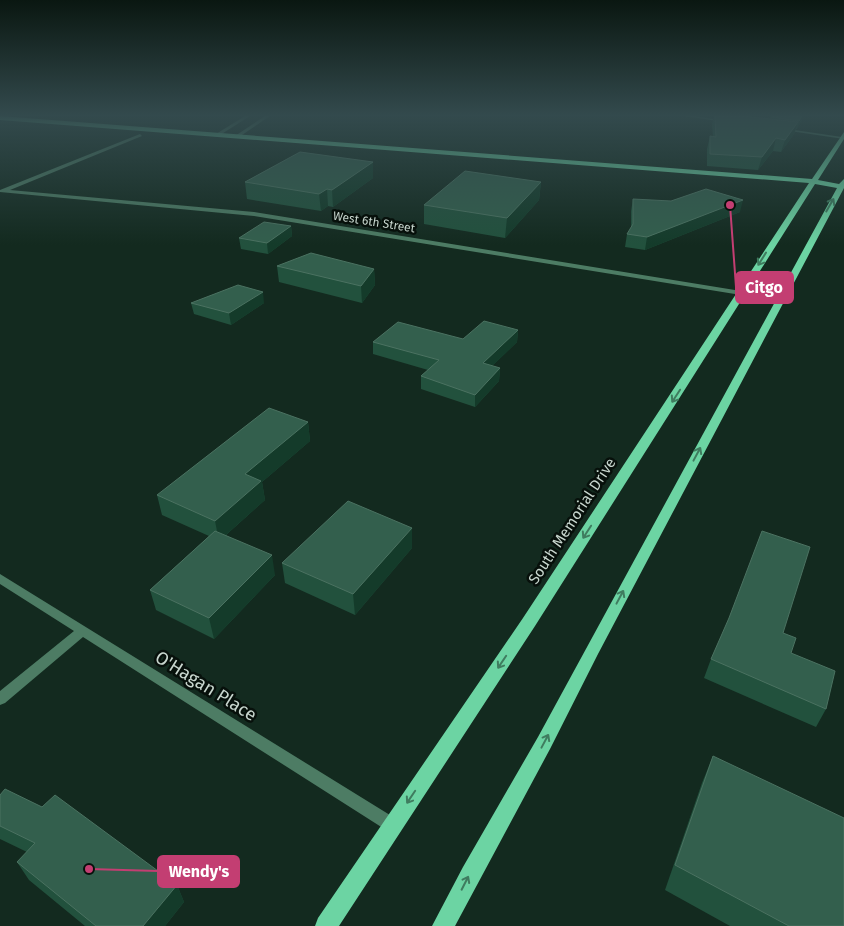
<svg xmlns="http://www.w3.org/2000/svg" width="844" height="926" viewBox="0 0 844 926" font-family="'Fira Sans',sans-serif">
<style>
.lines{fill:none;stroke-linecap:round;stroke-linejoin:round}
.street{fill:#4d7c64;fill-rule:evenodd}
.primary{fill:#6cd4a3;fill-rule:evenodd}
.wall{fill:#22513d}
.shaded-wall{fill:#143b2a}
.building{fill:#335f4d;stroke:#4b7261}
.oneway{stroke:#3f7c5f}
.labels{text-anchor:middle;stroke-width:5;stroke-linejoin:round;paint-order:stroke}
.far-street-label{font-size:12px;fill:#c8d6ce;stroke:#07100b}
.street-label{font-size:15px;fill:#c8d6ce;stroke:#07100b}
.near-street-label{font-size:18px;fill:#c8d6ce;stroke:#07100b}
.leader{fill:none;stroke:#c33e72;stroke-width:2}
.callout-dot{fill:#c33e72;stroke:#07100b;stroke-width:2}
.callout{fill:#c33e72;stroke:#c33e72;stroke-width:2}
.callout-label{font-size:16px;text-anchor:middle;font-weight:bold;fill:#fff}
</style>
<rect width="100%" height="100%" fill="#132a1f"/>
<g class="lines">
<g class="street">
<polygon points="245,116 250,116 220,135 216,134"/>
<polygon points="265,116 270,116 239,137 235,136"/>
<polygon points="684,116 694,116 726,121 724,122"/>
<polygon points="781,128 842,137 844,139 783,130"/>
<polygon points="140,134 142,136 10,190 254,212 741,291 745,293 741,295 254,216 0,192 0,190"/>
<polygon points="0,574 398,820 400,825 398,830 392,833 386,830 83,637 5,703 0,705 0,691 74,631 0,584"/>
</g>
<polygon class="primary" points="0,116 812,179 844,132 844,139 818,180 839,184 844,179 844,188 598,654 550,749 455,926 432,926 463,867 538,737 837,188 815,184 535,626 339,926 315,926 318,918 523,618 809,183 0,120"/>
</g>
<g class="wall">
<polygon points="714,116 742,116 770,119 771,116 804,116 797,129 796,129 794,134 781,152 773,151 758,170 707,166 707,149 710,136 713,137 712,124"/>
<polygon points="373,162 373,178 333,207 328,206 321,211 247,199 245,182"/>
<polygon points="541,182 539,200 505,238 424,224 424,205"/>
<polygon points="633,199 740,212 645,250 625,247 627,234 631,228 631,211"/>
<polygon points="291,226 292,236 268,254 241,249 239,238"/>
<polygon points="277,266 374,269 375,285 362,303 279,282"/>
<polygon points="191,303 264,303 231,325 194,314"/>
<polygon points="518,330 517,342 492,366 500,368 499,381 475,407 421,389 421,376 428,370 373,354 373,342 463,339"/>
<polygon points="308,422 310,441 262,482 265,500 226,535 275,575 214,639 156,610 150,590 209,536 162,515 157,495"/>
<polygon points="412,548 355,615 285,583 282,563"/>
<polygon points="783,633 791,653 826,709 816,727 704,678 711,659"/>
<polygon points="713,756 844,926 730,926 665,890 702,783"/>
<polygon points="0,795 177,885 184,902 165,926 85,926 29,880 17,862 27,852 0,839"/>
</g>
<g class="shaded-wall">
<polygon points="802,116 804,116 797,129 799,121"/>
<polygon points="798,122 794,134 781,152 785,140"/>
<polygon points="776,138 773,151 758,170 762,157"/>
<polygon points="373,162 373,178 333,207 332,190"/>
<polygon points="541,182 539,200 505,238 507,218"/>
<polygon points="327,189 328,206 321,211 319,194"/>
<polygon points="743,200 740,212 645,250 647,237"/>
<polygon points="291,226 292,236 268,254 267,243"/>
<polygon points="374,269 375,285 362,303 361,286"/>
<polygon points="263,292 264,303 231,325 229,313"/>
<polygon points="518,330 517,342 482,376 483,363"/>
<polygon points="500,368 499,381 475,407 475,395"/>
<polygon points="308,422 310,441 262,482 265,500 219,541 215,521 245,474"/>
<polygon points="412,528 412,548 355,615 353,594"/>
<polygon points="272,555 275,575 214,639 209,618"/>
<polygon points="177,885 184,902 165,926 143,926"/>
</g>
<g class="building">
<polygon points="715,116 742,116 798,122 785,140 776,138 762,157 710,154 710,136 716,137"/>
<polygon points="771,116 802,116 799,121 771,117"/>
<polygon points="300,152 373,162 332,190 327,189 319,194 245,182"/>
<polygon points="465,171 541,182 507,218 424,205"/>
<polygon points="706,189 743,200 647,237 627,234 633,224 633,199 671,201"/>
<polygon points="264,222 291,226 267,243 239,238"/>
<polygon points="311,253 374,269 361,286 277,266"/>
<polygon points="238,285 263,292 229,313 191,303"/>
<polygon points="484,321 518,330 483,363 500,368 475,395 421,376 439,360 373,342 398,322 463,339"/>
<polygon points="269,408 308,422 245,474 261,481 215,521 157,495"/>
<polygon points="348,501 412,528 353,594 282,563"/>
<polygon points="215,531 272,555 209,618 150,590"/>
<polygon points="762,531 810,547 783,633 796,638 791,653 835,671 826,709 711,659 729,618"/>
<polygon points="713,756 844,818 844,926 789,926 675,865"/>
<polygon points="5,789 42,807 55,795 177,885 143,926 96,926 17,862 35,843 0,826 0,795"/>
</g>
<defs><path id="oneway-shaft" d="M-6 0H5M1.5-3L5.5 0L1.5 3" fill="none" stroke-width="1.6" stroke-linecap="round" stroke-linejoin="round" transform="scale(1.25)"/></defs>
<g class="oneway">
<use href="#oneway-shaft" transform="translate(830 205) rotate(-60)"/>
<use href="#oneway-shaft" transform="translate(762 259) rotate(122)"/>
<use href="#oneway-shaft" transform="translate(676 396) rotate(123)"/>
<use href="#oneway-shaft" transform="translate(697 454) rotate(-62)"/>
<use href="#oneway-shaft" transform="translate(587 532) rotate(123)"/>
<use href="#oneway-shaft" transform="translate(620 597) rotate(-62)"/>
<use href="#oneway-shaft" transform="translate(502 662) rotate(124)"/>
<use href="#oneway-shaft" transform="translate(545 741) rotate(-62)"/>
<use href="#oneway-shaft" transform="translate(411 797) rotate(124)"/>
<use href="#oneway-shaft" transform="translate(465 883) rotate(-63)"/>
</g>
<linearGradient id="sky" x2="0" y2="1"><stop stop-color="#0a1711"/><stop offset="0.47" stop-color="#334a4d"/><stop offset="1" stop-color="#334a4d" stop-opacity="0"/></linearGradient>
<rect width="844" height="245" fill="url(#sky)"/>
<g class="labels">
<g class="far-street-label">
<text transform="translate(374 222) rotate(9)" y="4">West 6th Street</text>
</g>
<g class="street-label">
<text transform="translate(572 521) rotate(-57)" y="5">South Memorial Drive</text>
</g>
<g class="near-street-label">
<text transform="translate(206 686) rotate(32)" y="6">O'Hagan Place</text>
</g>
</g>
<path class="leader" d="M730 205L736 287M89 869L158 871"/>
<g class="callout-dot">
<circle cx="730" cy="205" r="5"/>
<circle cx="89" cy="869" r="5"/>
</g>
<g class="callout">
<rect x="736" y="272" width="57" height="31" rx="5"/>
<rect x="158" y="856" width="81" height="31" rx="5"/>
</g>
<g class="callout-label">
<text x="764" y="293">Citgo</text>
<text x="199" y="877">Wendy's</text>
</g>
</svg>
